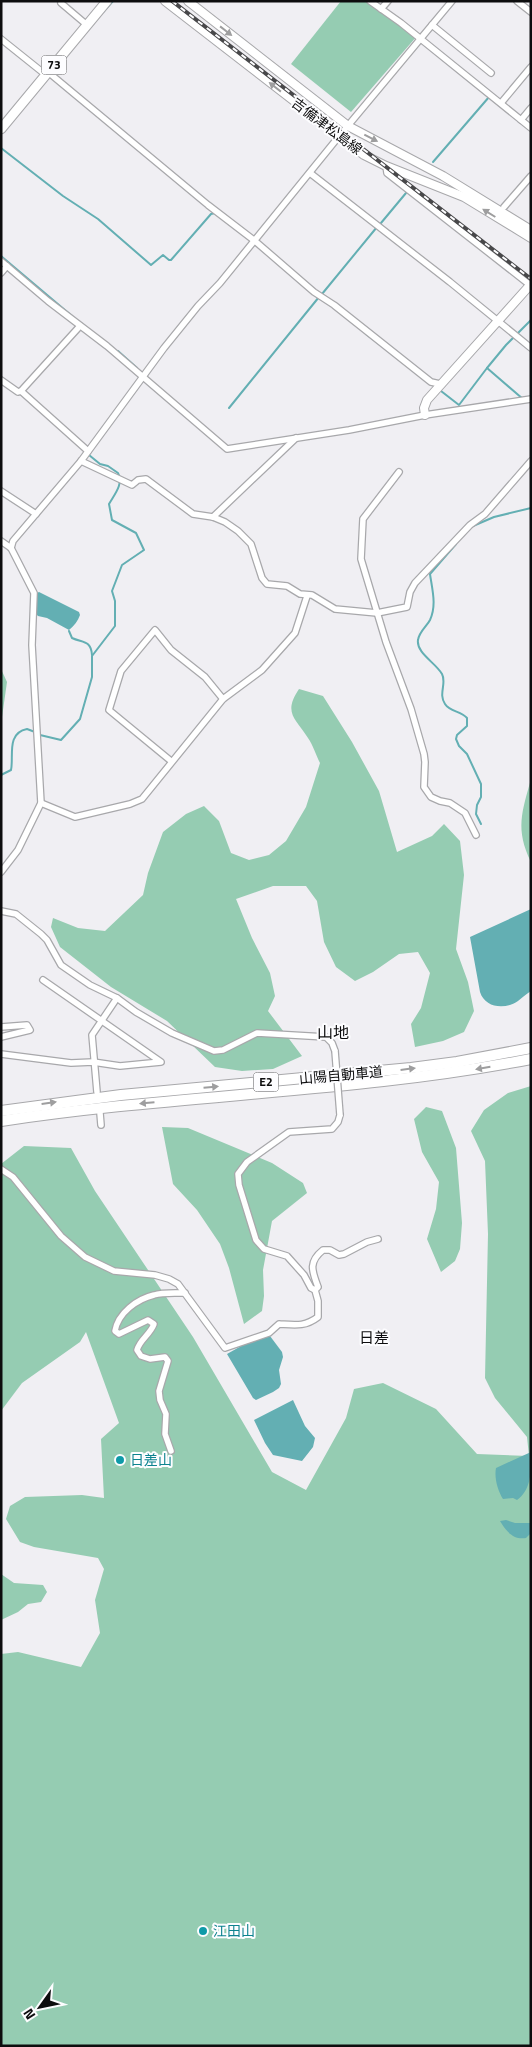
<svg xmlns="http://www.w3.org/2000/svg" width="532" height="2047" viewBox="0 0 532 2047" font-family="'Titillium Web','Noto Sans JP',sans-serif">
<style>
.green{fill:#95ccb2}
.water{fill:#63afb3}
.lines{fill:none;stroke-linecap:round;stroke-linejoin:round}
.stream{stroke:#63afb3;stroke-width:2}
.street-casing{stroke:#a8a8ab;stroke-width:8}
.secondary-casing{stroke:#a8a8ab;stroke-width:10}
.primary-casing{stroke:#a8a8ab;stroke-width:11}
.highway-casing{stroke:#a8a8ab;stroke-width:12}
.street{stroke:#fff;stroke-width:5.5}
.secondary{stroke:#fff;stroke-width:8}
.primary{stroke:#fff;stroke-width:9}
.highway{stroke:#fff;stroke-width:10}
.rail-casing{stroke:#48484a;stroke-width:4}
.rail{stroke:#fdfdff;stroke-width:2;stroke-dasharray:5.5;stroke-linecap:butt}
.street-bridge-casing{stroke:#a8a8ab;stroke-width:8;stroke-linecap:butt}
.street-bridge{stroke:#fff;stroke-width:5.5}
.oneway{fill:#9e9e9f}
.culture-dot{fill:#0f9aa8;stroke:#fdfdff;stroke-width:2}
.labels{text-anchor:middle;stroke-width:4;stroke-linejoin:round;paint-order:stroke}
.shield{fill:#fdfdff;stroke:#555556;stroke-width:1}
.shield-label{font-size:12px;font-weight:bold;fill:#0d0d0e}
.street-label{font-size:14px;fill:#0d0d0e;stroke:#fdfdff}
.culture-label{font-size:14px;fill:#0d838f;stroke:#fdfdff;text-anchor:start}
.neighbourhood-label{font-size:15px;fill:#0d0d0e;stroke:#fdfdff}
.quarter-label{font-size:16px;fill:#0d0d0e;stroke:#fdfdff}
</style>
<rect width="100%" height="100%" fill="#f0eff3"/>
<g class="green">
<polygon points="341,1 369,1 417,36 351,112 291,64"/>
<polygon points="1,669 7,682 1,724"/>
<path d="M299 689 323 696 352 742 379 791 397 852 432 836 444 824 460 841 464 875 456 949 468 982 474 1011 464 1032 443 1041 415 1047 411 1024 421 1008 430 973 418 952 399 954 373 972 355 981 336 967 324 942 317 901 306 886H273L236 899 252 938 270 973 275 996 268 1011 302 1056 273 1069 242 1071 215 1067 167 1021 111 987 60 947 51 927 53 918 78 928 105 931 143 895 148 873 163 832 186 814 204 806 219 821 231 853 249 860 269 855 286 841 306 807 320 763C316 755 313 745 308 738 295 718 283 713 299 689Z"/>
<path d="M531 779V862C515 829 522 812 531 779Z"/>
<polygon points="531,1086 531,2046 1,2046 1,1654 18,1652 81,1667 100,1633 95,1600 104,1569 98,1558 34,1547 20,1542 6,1519 10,1506 25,1497 82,1495 104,1498 101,1439 119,1423 86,1332 80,1342 22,1383 1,1411 1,1164 24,1146 71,1148 95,1191 193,1337 272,1472 306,1490 346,1418 354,1389 383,1383 436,1409 477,1454 529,1456 527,1437 495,1398 485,1378 488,1234 485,1161 471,1131 484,1110 508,1093"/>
<polygon points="426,1107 442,1111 456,1148 462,1223 460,1249 455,1261 441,1272 427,1239 436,1209 439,1182 422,1152 414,1119"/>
<polygon points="162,1127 188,1128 272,1163 303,1183 307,1193 272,1221 263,1270 264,1296 262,1311 244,1324 229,1268 220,1244 197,1210 173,1184"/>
<polygon points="1,1574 14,1583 43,1585 47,1592 41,1602 28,1604 18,1612 1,1620"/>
</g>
<g class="water">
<path d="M39 592 79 612 80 615C78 621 74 626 69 630L47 618 38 616 36 614 37 593Z"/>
<path d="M531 909V991C526 994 522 998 518 1001 505 1010 485 1008 480 992L470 937Z"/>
<polygon points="270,1336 282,1352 283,1357 279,1370 281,1384 279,1388 273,1392 256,1400 253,1398 227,1354 243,1345"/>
<polygon points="293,1400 305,1426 315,1438 313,1447 302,1461 273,1455 265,1443 254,1420"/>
<path d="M531 1452C531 1471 532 1489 517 1500L513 1498 503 1499C498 1491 494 1478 496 1468Z"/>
<path d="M506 1520 515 1523H530L531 1533 526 1538C513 1540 506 1531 500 1521Z"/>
</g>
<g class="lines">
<g class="stream">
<polyline points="103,12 113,1"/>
<polyline points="1,148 63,196 98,219 151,265 163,255 169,260 171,260 211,214 215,213"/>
<polyline points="433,162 489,97"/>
<polyline points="381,223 406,193"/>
<polyline points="1,256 72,316"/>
<polyline points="322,294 377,227"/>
<polyline points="366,334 382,346"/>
<polyline points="118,351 137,368"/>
<polyline points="441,391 459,405 487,368"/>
<polyline points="523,399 487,368 506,345 531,320"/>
<polyline points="229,408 319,297"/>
<polyline points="473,526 494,517 531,508"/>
<path d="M456 544 430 574C432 589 437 605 430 620 427 626 419 632 418 640 416 653 436 663 442 674 447 683 438 694 445 704 450 712 461 711 467 718V726L457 735 456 739 459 746 467 754 481 784V797L477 805 476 814 481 824"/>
<path d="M69 631 72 638C83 643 91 640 92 655"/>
<path d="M40 735 61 740 80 719 92 677V656L115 626V601L112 591 122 565 144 550 136 533 112 520 109 504C114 495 124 484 118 473L108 466 100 464 89 455"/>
<path d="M1 775 11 770C14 757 6 733 27 729L35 732"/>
</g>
<g class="street-casing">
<g id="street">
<polyline points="370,1 401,23 531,128"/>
<polyline points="517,1 531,12"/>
<polyline points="61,3 87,25"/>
<polyline points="381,9 388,1"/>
<polyline points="432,25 491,73"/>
<polyline points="1,39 46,75"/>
<polyline points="48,72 208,205 255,241 314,292 334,305 431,382 440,384"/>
<polyline points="501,103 531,67"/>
<polyline points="521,120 531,108"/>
<polyline points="386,166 387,173 530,285"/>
<polyline points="310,173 450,282 531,348"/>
<polyline points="504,207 531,176"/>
<polyline points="1,261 48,301 107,346 227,449 349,430 425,415 531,399"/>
<polyline points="1,273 7,266"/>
<polyline points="1,380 18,392 21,391 88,451"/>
<polyline points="21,391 80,326"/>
<polyline points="81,461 132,485 138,480 146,479 193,514 213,517 225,522 238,531 251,544 262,578 267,584 287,586 300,594 312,595 335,609 377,613 407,607 410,592 415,583 470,525 485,514 531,461"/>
<polyline points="399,472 363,519 361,559 386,642 411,709 424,754 425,762 424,787 431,797 440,801 450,803 465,813 476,835"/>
<polyline points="1,491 36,514"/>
<polyline points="213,517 296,438"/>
<polyline points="1,541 11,548 34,593 32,645 41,803 18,850 1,872"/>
<polyline points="11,548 13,541 81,461 164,348 198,306 220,283 336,140 452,1"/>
<polyline points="171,761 109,710 121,671 155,630 171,650 205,677 223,699"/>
<polyline points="41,803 75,817 130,804 142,799 223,699 262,670 295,633 307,596"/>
<polyline points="1,911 16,914 41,934 47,940 61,965 90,985 117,998 136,1012 172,1033 214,1051 223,1050 257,1033 326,1037 332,1043 335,1051"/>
<polyline points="1,1027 27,1025 30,1030 1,1037"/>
<polyline points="1,1054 71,1063 93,1062 120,1066 161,1062 43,980"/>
<polyline points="97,1092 92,1035 117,998"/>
<polyline points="100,1113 101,1125"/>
<path d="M1 1169 13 1177 61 1236 85 1257 114 1271 155 1275 169 1279 178 1284 225 1348 269 1333 279 1324C295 1325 305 1327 318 1317V1301L315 1290 318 1287C312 1271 308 1262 323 1250H330L339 1255 344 1254 367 1242 378 1239"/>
<polyline points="315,1290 311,1288 304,1275 287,1256 264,1249 256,1240 239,1185 238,1174 247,1162 289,1132 332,1129 338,1122 340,1115"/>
<path d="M171 1451 165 1434 166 1414 160 1400 159 1391 168 1361 165 1357 150 1359 141 1356 137 1350C140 1339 150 1335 154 1324L148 1320 119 1334 115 1331C118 1313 137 1299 154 1295 163 1292 175 1293 185 1293"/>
</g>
</g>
<g class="secondary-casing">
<g id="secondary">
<polyline points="165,1 364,155 386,166 464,197 531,238"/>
<polyline points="188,1 348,126 443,176 531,230"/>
<polyline points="425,415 424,408 427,400 531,284"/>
</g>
</g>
<g class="primary-casing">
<polyline id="primary" points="1,129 107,1"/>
</g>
<g class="highway-casing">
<g id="highway">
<polyline points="1,1111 121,1095 411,1068 457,1062 531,1048"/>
<path d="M1 1121C177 1094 356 1093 531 1059"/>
</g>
</g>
<use href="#street" class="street"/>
<use href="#secondary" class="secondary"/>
<use href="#primary" class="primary"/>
<use href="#highway" class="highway"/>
<g class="rail-casing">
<polyline id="rail" points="172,1 531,279"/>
</g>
<use href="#rail" class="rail"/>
<g class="street-bridge-casing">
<polyline id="street-bridge" points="335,1051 340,1115"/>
</g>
<use href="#street-bridge" class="street-bridge"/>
</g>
<defs><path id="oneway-solid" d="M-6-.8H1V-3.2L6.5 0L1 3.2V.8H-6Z" transform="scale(1.25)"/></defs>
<g class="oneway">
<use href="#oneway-solid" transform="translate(226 31) rotate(38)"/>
<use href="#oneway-solid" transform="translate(275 87) rotate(-142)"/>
<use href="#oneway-solid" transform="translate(371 138) rotate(27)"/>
<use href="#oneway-solid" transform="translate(489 213) rotate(-148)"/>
<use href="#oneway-solid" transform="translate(483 1068) rotate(170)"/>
<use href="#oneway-solid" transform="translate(408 1069) rotate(-7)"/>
<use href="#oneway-solid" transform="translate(211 1087) rotate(-5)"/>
<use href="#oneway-solid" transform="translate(49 1103) rotate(-8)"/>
<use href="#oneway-solid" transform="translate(147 1103) rotate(175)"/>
</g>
<g class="culture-dot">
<circle cx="120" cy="1460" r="5"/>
<circle cx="203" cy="1931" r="5"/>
</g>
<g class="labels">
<g class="shield">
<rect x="41.5" y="55.5" width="25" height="19" rx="4"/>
<rect x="253.5" y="1072.5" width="25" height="19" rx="4"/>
</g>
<g class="shield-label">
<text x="54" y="69">73</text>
<text x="266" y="1086">E2</text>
</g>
<g class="street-label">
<text transform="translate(327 126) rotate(37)" y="5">吉備津松島線</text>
<text transform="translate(341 1075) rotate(-5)" y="5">山陽自動車道</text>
</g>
<g class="culture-label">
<text x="130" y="1465">日差山</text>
<text x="213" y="1936">江田山</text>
</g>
<g class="neighbourhood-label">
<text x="374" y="1343">日差</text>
</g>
<g class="quarter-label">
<text x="333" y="1038">山地</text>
</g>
</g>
<rect width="532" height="2047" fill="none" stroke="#0d0d0e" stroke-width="5"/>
<g transform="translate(40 2007) rotate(237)" stroke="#fdfdff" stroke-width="4" paint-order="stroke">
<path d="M0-4L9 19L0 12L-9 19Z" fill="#0d0d0e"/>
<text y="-8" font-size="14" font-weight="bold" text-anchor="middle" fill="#0d0d0e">N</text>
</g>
</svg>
